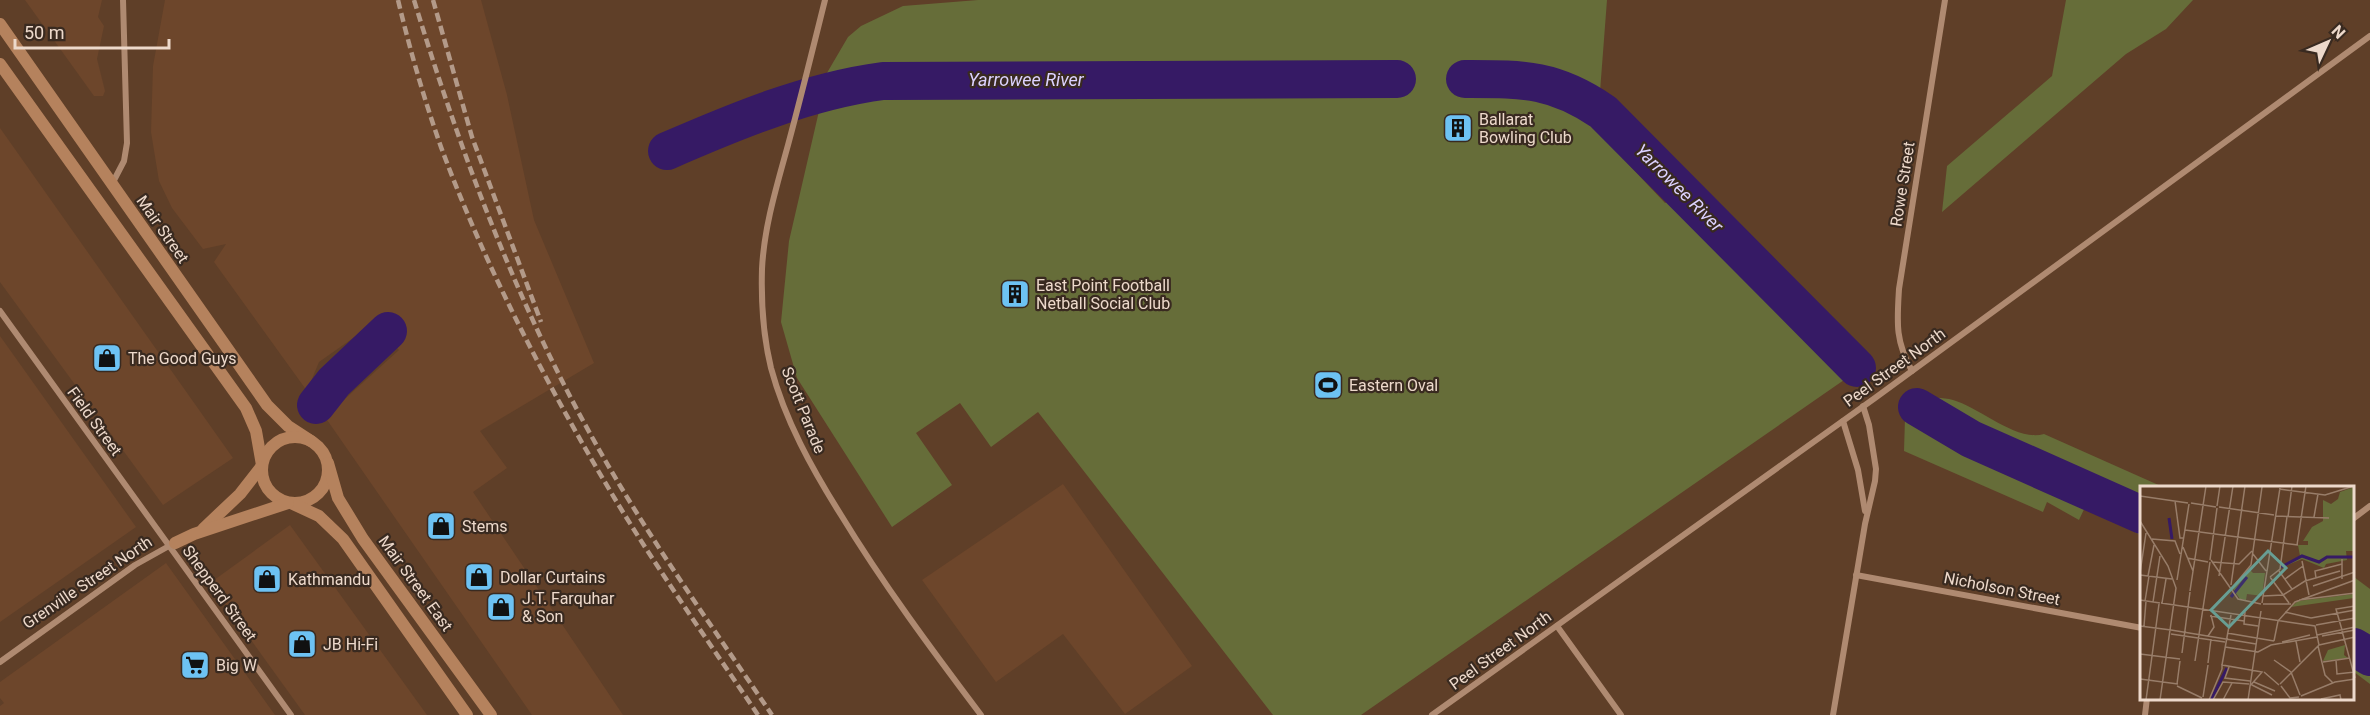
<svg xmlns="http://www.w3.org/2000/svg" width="2370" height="715" viewBox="0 0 2370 715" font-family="Roboto,sans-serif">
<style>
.built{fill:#6d462b}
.green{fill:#666d39}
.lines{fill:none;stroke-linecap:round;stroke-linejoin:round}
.river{stroke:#361a65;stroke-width:38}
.street{stroke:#af8a71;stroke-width:6}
.secondary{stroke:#b5825d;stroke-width:12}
.rail{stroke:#b39a89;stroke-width:4.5;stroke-dasharray:9 4.5;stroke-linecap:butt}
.labels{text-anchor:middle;stroke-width:4.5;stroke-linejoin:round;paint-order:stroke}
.poi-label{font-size:16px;fill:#edd9cb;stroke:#392a20;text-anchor:start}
.street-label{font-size:16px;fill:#edd9cb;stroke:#392a20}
.water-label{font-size:18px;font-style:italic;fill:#dcd2ff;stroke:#392a20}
.inset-river{fill:none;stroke:#361a65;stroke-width:3}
.inset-road{fill:none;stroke:#987d69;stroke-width:1.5}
.view{fill:#689e93;fill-opacity:0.15;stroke:#689e93;stroke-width:3}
.inset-edge{fill:none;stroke:#edd9cb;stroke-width:3}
</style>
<rect width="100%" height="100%" fill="#5f3f28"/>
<g class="built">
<polygon points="25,0 102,0 98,17 104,26 97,59 105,91 103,96 94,96"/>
<polygon points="165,0 481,0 507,95 534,220 594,363 480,431 507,468 473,492 623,715 532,715 325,417 399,350 373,324 319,362 307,391 214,262 226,244 203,249 172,208 159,181 151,132 153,66"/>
<polygon points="0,128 233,458 163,505 0,282"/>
<polygon points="0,336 136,527 0,622"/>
<polygon points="1063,484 1192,666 1125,714 1063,634 996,682 922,580"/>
<polygon points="290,525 427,715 305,715 210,583"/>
<polygon points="166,563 275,715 0,715 0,706 4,703 0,698 0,682"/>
</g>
<g class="green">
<polygon points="978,0 1607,0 1597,131 1665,203 1669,201 1844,380 1361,715 1273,715 1038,412 991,447 960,403 916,433 952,485 892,527 797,378 781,322 789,241 819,111 824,78 848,37 861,26 903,6"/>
<polygon points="2066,0 2193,0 2166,29 2126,54 1942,212 1947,166 2052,76"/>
<path d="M1919 397C1930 398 1943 397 1953 400 1979 407 2016 442 2044 434L2163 487H2142V536L2086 505 2079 520 2047 502 2043 512 1904 451 1905 418Z"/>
<polygon points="2354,577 2370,589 2370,684 2354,672"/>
</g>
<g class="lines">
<g class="river">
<path d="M1465 79C1522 79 1554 78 1603 112L1857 368"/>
<path d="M667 151C736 121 808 91 883 81L1397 79"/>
<polyline points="316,405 334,382 388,331"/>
<polyline points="1917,407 1971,439 2142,515"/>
<polyline points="2354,647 2370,657"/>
</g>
<g class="street">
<path d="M825 0C813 48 801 97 788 145 777 185 764 227 762 269 761 302 763 335 771 368 785 420 812 469 841 515 883 584 932 650 981 715"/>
<polyline points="112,184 124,161 127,143 123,0"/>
<polyline points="0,311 291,715"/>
<path d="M1912 371C1895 341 1897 322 1899 289L1945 0"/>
<polyline points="1843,421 1858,470 1865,511"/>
<polyline points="2354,518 2370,506"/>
<polyline points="1856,575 2142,628"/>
<polyline points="1557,626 1621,715"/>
<polyline points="0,662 135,565 169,546"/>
<polyline points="1432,715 1875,398 2370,36"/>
<polyline points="1833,715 1865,524 1875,481 1876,469 1869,425 1863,406"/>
<polyline points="2145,715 2147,698"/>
</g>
<g class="secondary">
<polyline points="0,24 267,405 288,426 311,441"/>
<polyline points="0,64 246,408 256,431 262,465"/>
<circle cx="295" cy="470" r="33"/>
<polyline points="328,463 338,498 363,539 491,715"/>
<polyline points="291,503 319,516 343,539 467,715"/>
<polyline points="203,529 240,494 261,467"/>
<polyline points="175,543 194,534 288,503"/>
</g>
<g class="rail">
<path d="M398 0C410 50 424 99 441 147 486 269 551 393 618 504 662 576 711 645 758 715"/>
<path d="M414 0C462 157 519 310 601 453 652 543 714 629 772 715"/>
<polyline points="433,0 472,137 541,322"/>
</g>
</g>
<defs>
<g id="building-square" transform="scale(1.5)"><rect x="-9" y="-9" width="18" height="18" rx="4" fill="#6dc2f3" stroke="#392a20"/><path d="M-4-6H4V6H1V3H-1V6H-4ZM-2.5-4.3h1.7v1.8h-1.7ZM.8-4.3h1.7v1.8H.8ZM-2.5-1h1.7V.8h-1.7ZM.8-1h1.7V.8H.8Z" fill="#111"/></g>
<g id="shop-square" transform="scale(1.5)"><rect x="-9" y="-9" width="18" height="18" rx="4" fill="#6dc2f3" stroke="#392a20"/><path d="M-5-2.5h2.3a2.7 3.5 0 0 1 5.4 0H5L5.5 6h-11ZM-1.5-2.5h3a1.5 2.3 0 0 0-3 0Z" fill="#111"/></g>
<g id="stadium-square" transform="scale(1.5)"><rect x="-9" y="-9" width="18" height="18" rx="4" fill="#6dc2f3" stroke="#392a20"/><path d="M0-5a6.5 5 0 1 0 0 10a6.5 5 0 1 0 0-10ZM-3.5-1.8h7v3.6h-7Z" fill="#111"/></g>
<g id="supermarket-square" transform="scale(1.5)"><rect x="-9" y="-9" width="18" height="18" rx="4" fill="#6dc2f3" stroke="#392a20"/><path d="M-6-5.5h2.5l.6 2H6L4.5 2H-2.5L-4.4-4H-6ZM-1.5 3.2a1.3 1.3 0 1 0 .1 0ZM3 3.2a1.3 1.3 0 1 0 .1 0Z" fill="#111"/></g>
</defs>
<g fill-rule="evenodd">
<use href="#building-square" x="1458" y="128"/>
<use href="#building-square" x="1015" y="294"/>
<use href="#shop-square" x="107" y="358"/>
<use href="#stadium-square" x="1328" y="385"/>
<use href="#shop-square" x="441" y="526"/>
<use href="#shop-square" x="479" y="577"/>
<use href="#shop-square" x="267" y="579"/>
<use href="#shop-square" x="501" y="607"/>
<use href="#shop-square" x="302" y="644"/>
<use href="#supermarket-square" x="195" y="665"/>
</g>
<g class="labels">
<g class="poi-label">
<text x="1479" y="125">Ballarat<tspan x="1479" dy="18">Bowling Club</tspan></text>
<text x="1036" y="291">East Point Football<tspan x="1036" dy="18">Netball Social Club</tspan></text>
<text x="128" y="364">The Good Guys</text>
<text x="1349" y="391">Eastern Oval</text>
<text x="462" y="532">Stems</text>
<text x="500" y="583">Dollar Curtains</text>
<text x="288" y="585">Kathmandu</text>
<text x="522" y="604">J.T. Farquhar<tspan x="522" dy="18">&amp; Son</tspan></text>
<text x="323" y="650">JB Hi-Fi</text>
<text x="216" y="671">Big W</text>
</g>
<g class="street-label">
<text transform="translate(1902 184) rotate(-81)" y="6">Rowe Street</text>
<text transform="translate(163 229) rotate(55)" y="6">Mair Street</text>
<text transform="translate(1894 367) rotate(-36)" y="6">Peel Street North</text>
<text transform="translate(804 410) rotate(68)" y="6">Scott Parade</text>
<text transform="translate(95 421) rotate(54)" y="6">Field Street</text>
<text transform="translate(87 582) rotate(-34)" y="6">Grenville Street North</text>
<text transform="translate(416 583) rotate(54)" y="6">Mair Street East</text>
<text transform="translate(2002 588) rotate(11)" y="6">Nicholson Street</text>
<text transform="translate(220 593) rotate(54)" y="6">Shepperd Street</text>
<text transform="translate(1500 650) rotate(-36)" y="6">Peel Street North</text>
</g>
<g class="water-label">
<text x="1026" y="86">Yarrowee River</text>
<text transform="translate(1679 188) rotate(45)" y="6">Yarrowee River</text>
</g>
</g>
<g transform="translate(2140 486)">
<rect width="214" height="214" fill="#5f3f28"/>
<path d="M214 1V65H206L207 74 186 78 184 82 162 73 141 82 160 70 158 59H168V55H163L172 41 183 35V14L191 18 198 13 200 6ZM109 83 113 87H125L122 110 107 108 106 114 100 113 93 103ZM214 108V112L151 121 158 115ZM205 159 204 169 208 172 183 175 188 164Z" fill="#666d39"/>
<path class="inset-river" d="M29 32 32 53M141 81 162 70 179 76 187 71H215M91 111 107 91M71 214 87 182"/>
<path class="inset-road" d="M139 3 185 9 214 0M0 10 48 17M35 15 40 52H43M51 17 76 21M77 20 80 0M79 21 134 29M136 30 189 32M148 31 152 0M174 31 178 8M0 35 28 80 36 102 20 214M45 44 158 59M12 53 35 55 40 68M157 59 166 0M43 61 53 85M113 68 126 85M47 72 68 76M202 73V93M70 74 77 22M71 74 98 113 121 118M162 75 169 109M72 76 99 78 112 65M139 85 152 103M0 87 6 47M0 89 32 93M8 90 14 59M79 90 93 0M130 91 140 83 147 31M130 91 149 117M176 92 175 85 202 78M145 93 163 80M37 94 49 18M91 99 105 0M173 100 215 86M91 103 111 79 122 1M50 105 66 0M123 110 143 109 165 95 200 85M0 114 20 117M159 114 215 107M5 115 9 90M13 116 20 70M21 117 175 140 179 159 140 198M22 117 26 93M122 117 140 2M123 118H151M105 126 104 138 118 140M145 126 171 132M70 130 104 135M171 132 215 124M176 139 215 132M0 140 31 144M4 140 6 115M31 144 116 158M202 144 196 123 215 120M202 145 215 192M87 147 134 155M31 148 85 156M177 149 215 141M68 150 74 141 71 129M182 150 215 144M134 155 138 135 155 116 215 94M156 155 160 176M142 156 170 149M179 159 215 151M178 160 185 189 193 197M85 161 118 166 131 159 177 151M42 167 50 106M0 168 40 173M12 170 19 118M134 174 151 186M196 174 197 188 215 186M55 175 70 76M183 176 210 172M68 177 71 153M82 179 91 129M89 181 85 192 110 195M82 183V179L122 186 110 200M124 186 139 199M151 186 160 209M0 193 38 198M114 196 135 205M37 198 40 175M112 199 132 209M37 200 62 212M141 200 150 212 159 211M161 210 195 196 215 193M63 211 68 179M181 213 200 209 201 214M6 214 12 170M69 214 82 183M73 214 83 196 109 198M83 214 92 197M108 214 121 125"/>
<path class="view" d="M128 65 146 82 89 141 71 124Z"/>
<rect width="214" height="214" class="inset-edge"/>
</g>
<g transform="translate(2328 42) rotate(46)" stroke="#392a20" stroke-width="4.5" paint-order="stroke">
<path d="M0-4.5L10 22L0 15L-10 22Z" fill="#edd9cb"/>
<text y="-9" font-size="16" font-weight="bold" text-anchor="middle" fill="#edd9cb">N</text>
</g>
<path d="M15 39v9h154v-9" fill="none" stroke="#edd9cb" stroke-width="3"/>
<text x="24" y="39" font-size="18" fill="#edd9cb" stroke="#392a20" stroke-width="4.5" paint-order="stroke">50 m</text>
</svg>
